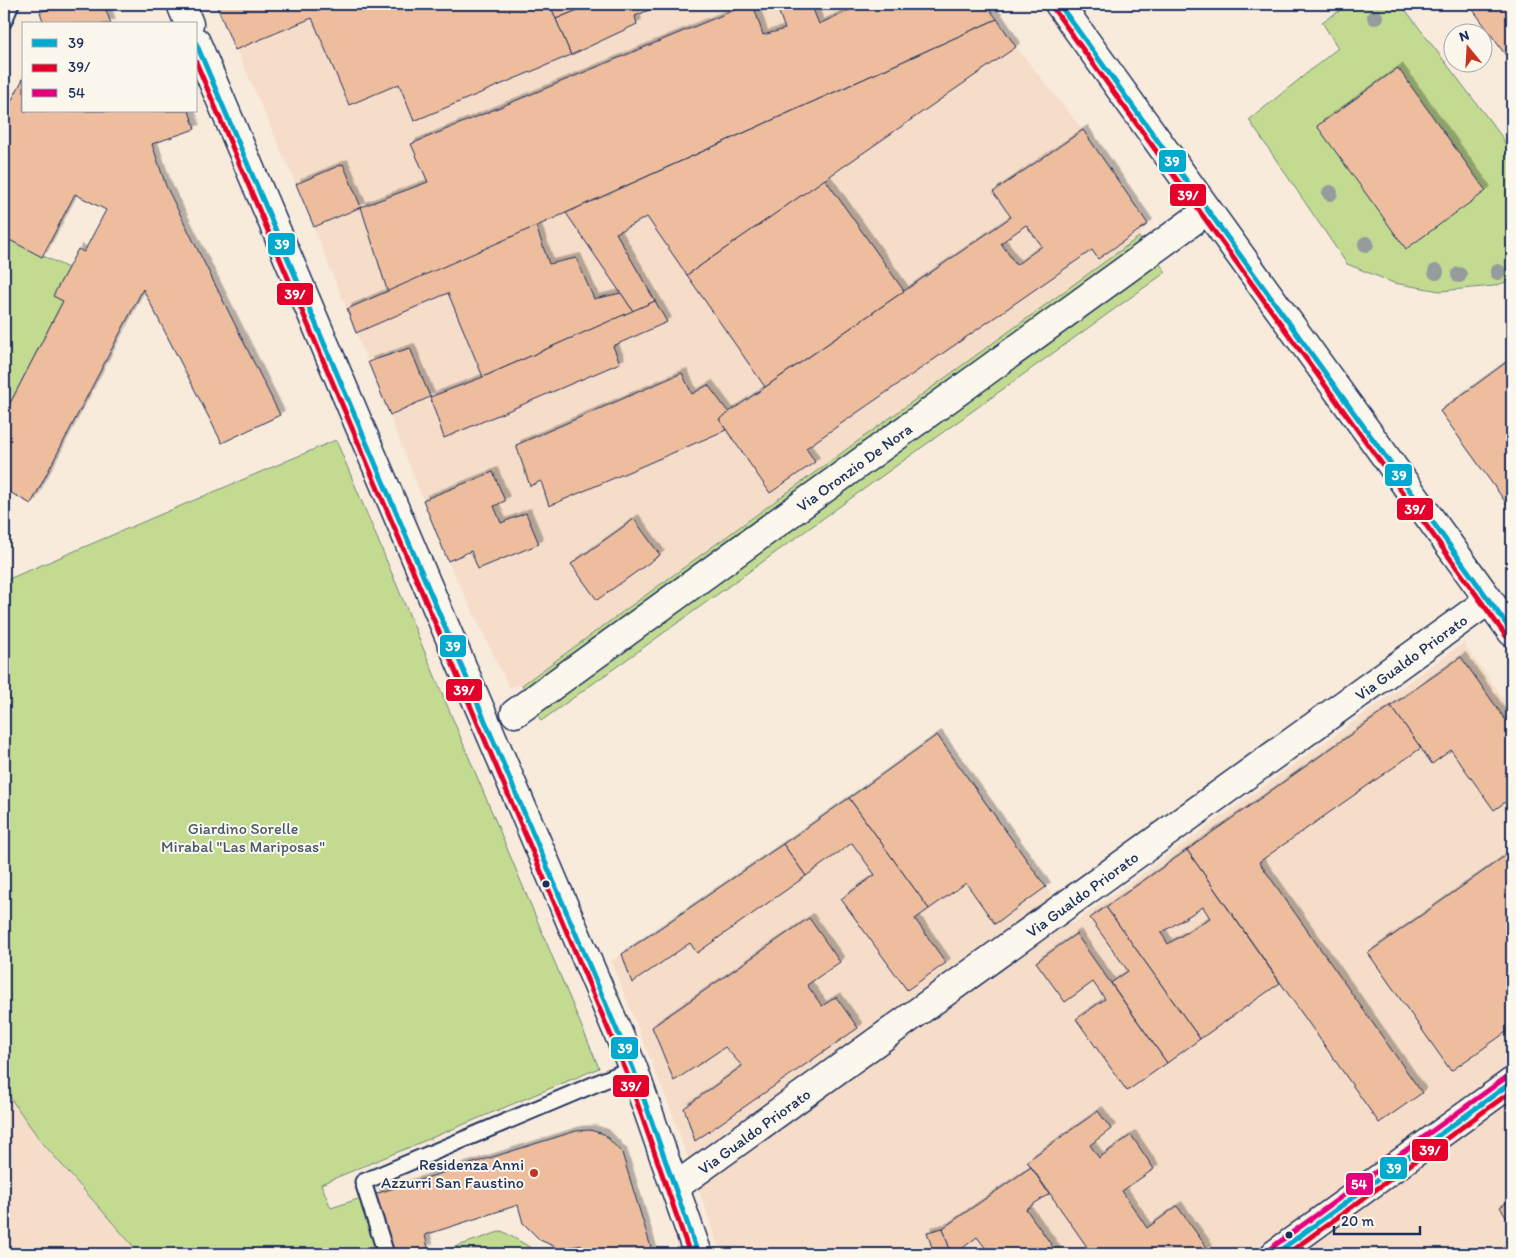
<svg xmlns="http://www.w3.org/2000/svg" width="1516" height="1258" viewBox="0 0 1516 1258" font-family="Itim,sans-serif">
<style>
.built{fill:#f5ddc9}
.green{fill:#c3db91;stroke:#6f8578}
.building{fill:#eebd9e;stroke:#1b2f5e;fill-rule:evenodd;filter:url(#shadow)}
.lines{fill:none;stroke-linecap:round;stroke-linejoin:round}
.lane-casing{stroke:#1b2f5e;stroke-width:19}
.street-casing{stroke:#1b2f5e;stroke-width:31}
.lane{stroke:#fbf7ec;stroke-width:15}
.street{stroke:#fbf7ec;stroke-width:28}
.bus-1-casing{stroke:#fbf7ec;stroke-width:9}
.bus-2-casing{stroke:#fbf7ec;stroke-width:9}
.bus-3-casing{stroke:#fbf7ec;stroke-width:9}
.bus-1{stroke:#00a9ce;stroke-width:5}
.bus-2{stroke:#e4002b;stroke-width:5}
.bus-3{stroke:#e5007d;stroke-width:5}
.tree{fill:#969b9e}
.bus-dot{fill:#1b2f5e;stroke:#fbf7ec;stroke-width:2}
.poi-dot{fill:#c8321e;stroke:#fbf7ec;stroke-width:2}
.labels{text-anchor:middle;stroke-width:4;stroke-linejoin:round;paint-order:stroke}
.street-label{font-size:16px;fill:#1b2f5e;stroke:#fbf7ec}
.park-label{font-size:16px;fill:#455a6b;stroke:#fbf7ec}
.poi-label{font-size:16px;fill:#1b2f5e;stroke:#fbf7ec;text-anchor:end}
.line-badge{stroke:#fbf7ec;stroke-width:2}
.badge-label{font-size:14px;text-anchor:middle;font-weight:bold;fill:#fff}
</style>
<defs>
<filter id="shadow"><feDropShadow dx="4.5" dy="-4.5" stdDeviation="0" flood-color="#0004"/></filter>
</defs>
<rect width="100%" height="100%" fill="#f8ebdc"/>
<filter id="ink" filterUnits="userSpaceOnUse"><feTurbulence type="fractalNoise" baseFrequency=".02" numOctaves="2"/><feDisplacementMap in="SourceGraphic" scale="10" xChannelSelector="R" yChannelSelector="G"/><feConvolveMatrix kernelMatrix="1 2 1 2 8 2 1 2 1" color-interpolation-filters="sRGB"/></filter>
<g filter="url(#ink)">
<g class="built">
<polygon points="216,4 985,4 1016,47 1083,130 1148,224 1139,237 522,685 509,687 448,561 296,184"/>
<polygon points="1463,643 1512,710 1512,1254 721,1254 672,1113 611,961 783,844 937,735 1072,924"/>
<polygon points="4,1089 40,1140 140,1254 4,1254"/>
</g>
<g class="green">
<polygon points="1350,4 1401,4 1502,137 1512,158 1512,280 1494,286 1440,291 1394,283 1347,264 1249,120 1338,48 1322,22"/>
<polygon points="4,237 68,268 54,296 63,301 4,415"/>
<polygon points="1139,237 1166,272 541,721 522,685"/>
<polygon points="336,440 599,1068 321,1184 331,1208 361,1198 378,1254 140,1254 40,1140 4,1089 4,581"/>
<polygon points="502,1231 533,1249 530,1254 434,1254"/>
</g>
<g class="building">
<polygon points="65,4 104,4 111,24 44,24 40,12"/>
<polygon points="216,4 550,4 571,55 414,121 399,84 349,105 312,18 235,50"/>
<polygon points="550,4 592,4 556,19"/>
<polygon points="592,4 663,4 635,16 637,24 571,55 556,19"/>
<polygon points="749,4 753,4 763,35 785,29 776,4 811,4 819,24 862,4 985,4 997,19 388,293 361,207 428,182 411,144"/>
<polygon points="1469,4 1512,4 1512,64"/>
<polygon points="997,19 1016,47 687,275 647,217 616,233 655,301 633,311 566,213"/>
<polygon points="1398,68 1486,191 1406,249 1317,126"/>
<polygon points="24,77 24,111 189,111 195,129 152,144 166,186 280,415 222,443 143,289 31,504 4,489 4,415 63,301 53,296 78,249 84,252 106,210 75,194 42,257 4,237 10,226 4,223 4,115"/>
<path d="M1083 130 1148 224 1098 259 1092 250 806 448 815 462 770 493 719 419 1011 217 993 192ZM1026 225 1042 246 1016 265 1001 243Z"/>
<polygon points="343,164 361,207 314,227 296,184"/>
<polygon points="825,179 904,291 765,387 687,275"/>
<polygon points="536,226 549,264 576,258 594,299 621,293 633,311 483,377 448,293 356,333 347,309"/>
<polygon points="655,301 667,322 613,346 620,363 444,438 430,397 483,377"/>
<polygon points="410,348 430,397 390,415 368,362"/>
<polygon points="1512,358 1512,511 1440,411"/>
<polygon points="682,373 692,394 708,385 729,413 719,419 726,430 549,506 541,481 530,486 516,445"/>
<polygon points="493,472 505,501 494,506 501,523 526,513 539,544 478,569 471,551 448,561 423,500"/>
<polygon points="634,519 660,555 597,600 571,564"/>
<polygon points="1461,657 1512,729 1512,806 1508,800 1494,810 1451,750 1432,764 1391,706"/>
<polygon points="1391,706 1421,748 1259,862 1422,1093 1379,1123 1187,850"/>
<polygon points="937,735 1046,887 995,924 966,883 929,909 849,798"/>
<polygon points="849,798 929,909 915,919 946,963 907,990 841,899 875,875 852,843 806,876 783,844"/>
<polygon points="783,844 806,876 697,953 690,943 632,983 622,954"/>
<path d="M1187 850 1280 983 1200 1039 1106 907ZM1203 907 1210 918 1168 944 1161 933Z"/>
<polygon points="1512,851 1512,1028 1451,1071 1368,953"/>
<polygon points="1106,907 1200,1039 1167,1063 1111,983 1128,971 1090,918"/>
<polygon points="809,918 840,962 807,985 822,1006 836,997 858,1028 695,1141 684,1108 742,1066 725,1047 674,1081 652,1027"/>
<polygon points="1076,934 1167,1063 1127,1091 1076,1019 1105,999 1093,982 1065,1002 1036,962"/>
<polygon points="1098,1111 1111,1129 1090,1145 1099,1158 1131,1135 1154,1169 1122,1191 1147,1228 1177,1206 1208,1249 1200,1254 1092,1254 1027,1161"/>
<polygon points="590,1130 604,1134 622,1153 653,1254 585,1254 582,1245 560,1249 540,1240 523,1223 518,1205 425,1235 428,1248 408,1254 394,1254 375,1194 576,1131"/>
<polygon points="1031,1167 1049,1194 1026,1209 1058,1254 990,1254 977,1237 955,1254 951,1254 943,1228"/>
<polygon points="1512,1199 1512,1225 1500,1207"/>
<polygon points="943,1228 951,1254 934,1254 927,1232"/>
</g>
<g class="lines">
<g class="lane-casing">
<g id="lane">
<polyline points="4,21 11,4"/>
<polyline points="386,1254 363,1182 633,1068"/>
</g>
</g>
<g class="street-casing">
<g id="street">
<polyline points="181,4 189,24"/>
<polyline points="1059,4 1512,632"/>
<polyline points="196,42 633,1068 698,1254"/>
<polyline points="515,713 1193,221"/>
<polyline points="675,1187 1489,600"/>
<polyline points="1275,1254 1512,1082"/>
</g>
</g>
<use href="#lane" class="lane"/>
<use href="#street" class="street"/>
<g class="bus-1-casing">
<g id="bus-1">
<polyline points="1059,4 1512,632"/>
<polyline points="196,43 633,1068 698,1254"/>
<polyline points="1275,1254 1512,1082"/>
</g>
</g>
<g class="bus-2-casing">
<g id="bus-2">
<polyline points="1053,8 1506,636"/>
<polyline points="196,62 626,1071 690,1254"/>
<polyline points="1287,1254 1512,1091"/>
</g>
</g>
<g class="bus-3-casing">
<polyline id="bus-3" points="1271,1248 1508,1076"/>
</g>
<use href="#bus-1" class="bus-1"/>
<use href="#bus-2" class="bus-2"/>
<use href="#bus-3" class="bus-3"/>
</g>
<g class="tree">
<circle cx="1375" cy="17" r="8"/>
<circle cx="1330" cy="193" r="8"/>
<circle cx="1366" cy="244" r="8"/>
<circle cx="1436" cy="272" r="8"/>
<circle cx="1498" cy="272" r="8"/>
<circle cx="1459" cy="275" r="8"/>
</g>
</g>
<g class="bus-dot">
<circle cx="546" cy="884" r="4.5"/>
<circle cx="1289" cy="1235" r="4.5"/>
</g>
<circle class="poi-dot" cx="534" cy="1173" r="5"/>
<g class="labels">
<g class="street-label">
<text transform="translate(854 467) rotate(-36)" y="6">Via Oronzio De Nora</text>
<text transform="translate(1411 657) rotate(-36)" y="6">Via Gualdo Priorato</text>
<text transform="translate(1082 894) rotate(-36)" y="6">Via Gualdo Priorato</text>
<text transform="translate(754 1131) rotate(-36)" y="6">Via Gualdo Priorato</text>
</g>
<g class="park-label">
<text x="243" y="834">Giardino Sorelle<tspan x="243" dy="18">Mirabal "Las Mariposas"</tspan></text>
</g>
<g class="poi-label">
<text x="524" y="1170">Residenza Anni<tspan x="524" dy="18">Azzurri San Faustino</tspan></text>
</g>
</g>
<g class="line-badge">
<rect x="1158" y="149" width="29" height="24" rx="5" fill="#00a9ce"/>
<rect x="1169" y="183" width="38" height="24" rx="5" fill="#e4002b"/>
<rect x="267" y="232" width="29" height="24" rx="5" fill="#00a9ce"/>
<rect x="276" y="282" width="38" height="24" rx="5" fill="#e4002b"/>
<rect x="1384" y="463" width="29" height="24" rx="5" fill="#00a9ce"/>
<rect x="1396" y="497" width="38" height="24" rx="5" fill="#e4002b"/>
<rect x="439" y="634" width="28" height="24" rx="5" fill="#00a9ce"/>
<rect x="445" y="678" width="38" height="24" rx="5" fill="#e4002b"/>
<rect x="610" y="1036" width="29" height="24" rx="5" fill="#00a9ce"/>
<rect x="612" y="1074" width="38" height="24" rx="5" fill="#e4002b"/>
<rect x="1411" y="1138" width="38" height="24" rx="5" fill="#e4002b"/>
<rect x="1379" y="1156" width="29" height="24" rx="5" fill="#00a9ce"/>
<rect x="1345" y="1172" width="29" height="24" rx="5" fill="#e5007d"/>
</g>
<g class="badge-label">
<text x="1172" y="166">39</text>
<text x="1188" y="200">39/</text>
<text x="282" y="249">39</text>
<text x="295" y="299">39/</text>
<text x="1399" y="480">39</text>
<text x="1415" y="514">39/</text>
<text x="453" y="651">39</text>
<text x="464" y="695">39/</text>
<text x="625" y="1053">39</text>
<text x="631" y="1091">39/</text>
<text x="1430" y="1155">39/</text>
<text x="1394" y="1173">39</text>
<text x="1359" y="1189">54</text>
</g>
<rect width="1516" height="1258" fill="none" stroke="#fbf7ec" stroke-width="20"/>
<rect x="10" y="10" width="1496" height="1238" fill="none" stroke="#1b2f5e" stroke-width="2" filter="url(#ink)"/>
<rect x="22" y="22" width="175" height="90" fill="#fbf7ec" stroke="#a1a7b3"/>
<rect x="32" y="39" width="25" height="8" fill="#00a9ce" stroke="#a1a7b3"/>
<text x="68" y="48" font-size="15" fill="#1b2f5e">39</text>
<rect x="32" y="64" width="25" height="8" fill="#e4002b" stroke="#a1a7b3"/>
<text x="68" y="72" font-size="15" fill="#1b2f5e">39/</text>
<rect x="32" y="89" width="25" height="8" fill="#e5007d" stroke="#a1a7b3"/>
<text x="68" y="98" font-size="15" fill="#1b2f5e">54</text>
<g transform="translate(1468 48) rotate(342)"><circle r="24" fill="#fbf7ec" stroke="#a1a7b3"/>
<path d="M0-4L9 19L0 12L-9 19Z" fill="#c8321e"/>
<text y="-8" font-size="14" font-weight="bold" text-anchor="middle" fill="#1b2f5e">N</text>
</g>
<path d="M1334 1226v8h86v-8" fill="none" stroke="#1b2f5e" stroke-width="2.5"/>
<text x="1341" y="1226" font-size="15" fill="#1b2f5e" stroke="#fbf7ec" stroke-width="4" paint-order="stroke">20 m</text>
</svg>
